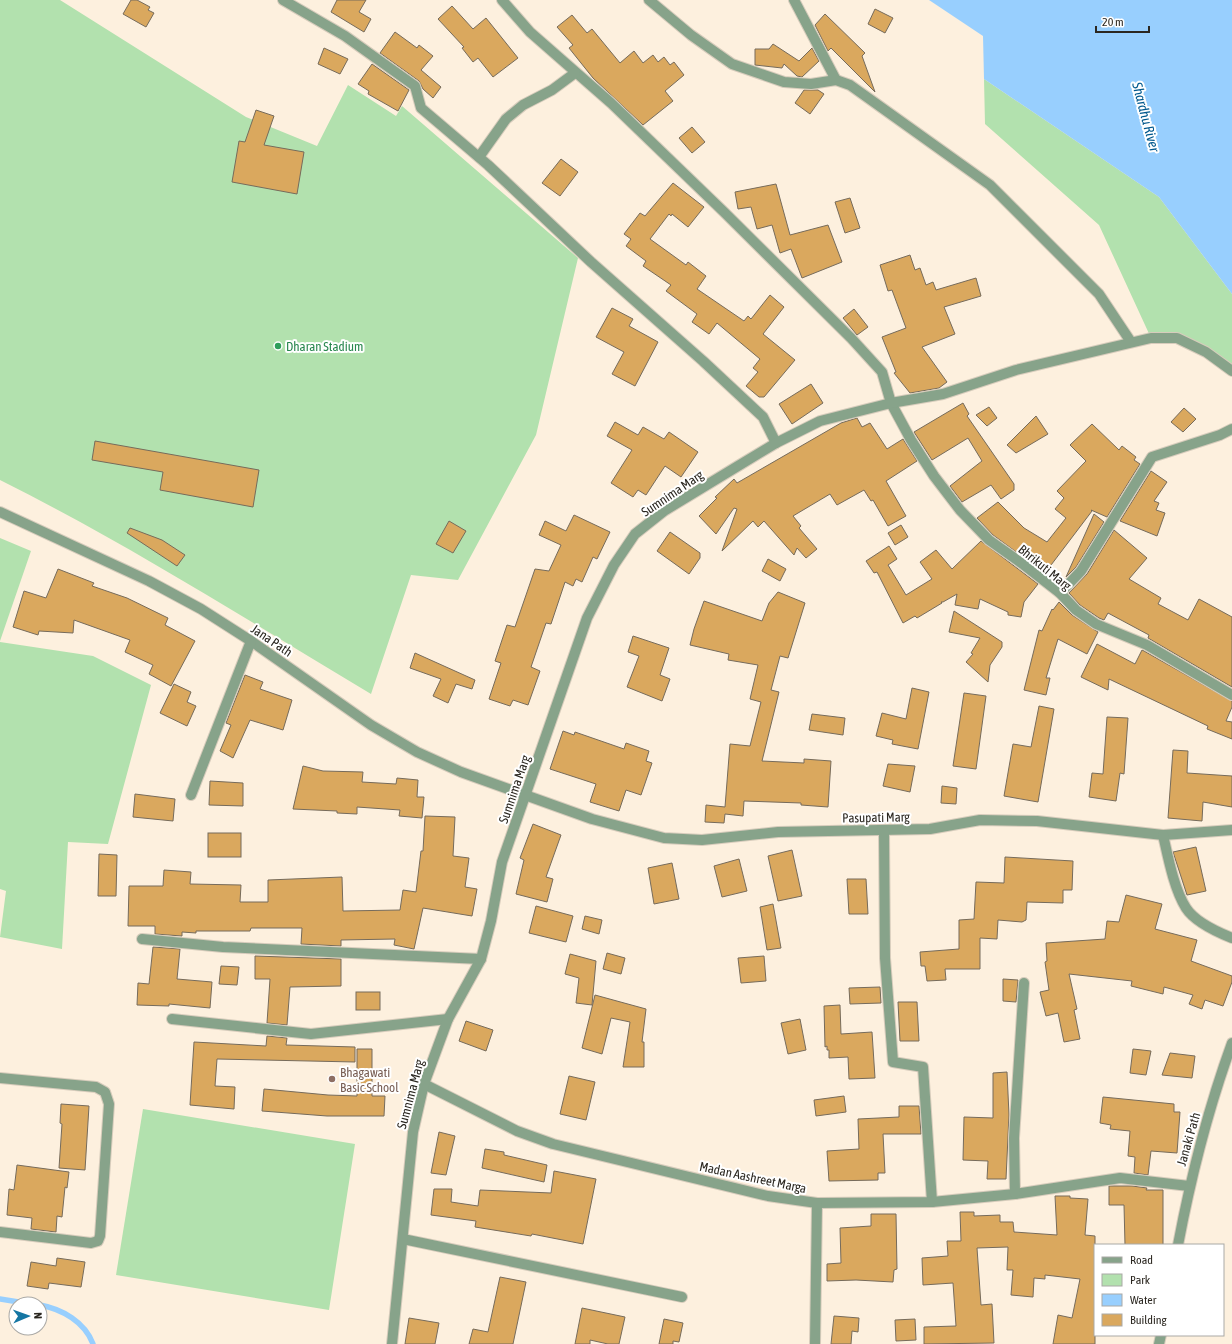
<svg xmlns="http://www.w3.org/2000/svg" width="1232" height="1344" viewBox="0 0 1232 1344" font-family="'Asap Condensed',sans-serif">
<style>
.green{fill:#b2e1ae}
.water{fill:#98cffe}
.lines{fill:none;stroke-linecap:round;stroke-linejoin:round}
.stream{stroke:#98cffe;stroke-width:5.5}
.building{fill:#daa85e;stroke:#766b5b}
.minor-casing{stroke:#d7ccbc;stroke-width:12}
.minor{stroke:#87a38a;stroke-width:10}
.leisure-dot{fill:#2e9e5b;stroke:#fff;stroke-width:1.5}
.education-dot{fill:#8d6e63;stroke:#fff;stroke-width:1.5}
.labels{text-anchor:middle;stroke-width:4;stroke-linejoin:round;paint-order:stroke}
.leisure-label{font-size:13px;fill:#27864d;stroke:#fff;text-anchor:start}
.street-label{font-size:13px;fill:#2b2720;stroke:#fff}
.education-label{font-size:13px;fill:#785e54;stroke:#fff;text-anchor:start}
.water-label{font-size:14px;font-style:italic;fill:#01588d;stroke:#fff}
</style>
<rect width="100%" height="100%" fill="#fdf0de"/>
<g class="green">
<path d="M0 0H60L246 117 317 146 348 85 396 116 402 106 578 258 536 435 458 580 411 575 371 694C249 621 128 544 0 480Z"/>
<polygon points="984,79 1159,197 1232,294 1232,371 1177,338 1151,338 1099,225 985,124"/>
<polygon points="0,538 31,551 0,641"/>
<polygon points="0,642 93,656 151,685 108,844 68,842 62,949 0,937 6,891 0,889"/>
<polygon points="143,1109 355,1144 329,1310 116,1275"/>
</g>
<polygon class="water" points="929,0 1232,0 1232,294 1159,197 984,79 983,36"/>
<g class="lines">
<g class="stream">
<polyline points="0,1299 31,1304"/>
<path d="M40 1305C62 1309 85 1322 93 1344"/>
</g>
</g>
<g class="building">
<polygon points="131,0 137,0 150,7 148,10 154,13 146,27 123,14"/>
<polygon points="337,0 366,0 359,12 371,19 364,32 331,12"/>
<polygon points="452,6 473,29 486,18 518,58 493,77 478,58 473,62 462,48 464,47 438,19"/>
<polygon points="875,9 893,18 885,33 868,24"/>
<polygon points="825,14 865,53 862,56 875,92 831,48 828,51 815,25"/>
<polygon points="572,15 587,33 592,29 620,63 634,51 643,63 653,55 658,62 664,57 670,65 674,62 684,75 665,91 673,101 643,125 593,78 569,48 573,45 557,27"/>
<polygon points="395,32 417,48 419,45 433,56 421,70 441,87 433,98 423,89 419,81 380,53"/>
<polygon points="773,44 799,61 812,48 819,61 802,77 797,76 784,64 782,68 755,65 755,49 769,49"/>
<polygon points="324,48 348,59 340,74 318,64"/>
<polygon points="372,64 409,90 398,111 368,94 369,91 358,84"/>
<polygon points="804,90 818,90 824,94 810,114 795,103"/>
<polygon points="256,110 274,116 264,145 304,152 297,194 232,182 239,141 245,142"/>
<polygon points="692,127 705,142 692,153 679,138"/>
<polygon points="561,159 578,172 560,196 542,183"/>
<polygon points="673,183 704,207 688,227 672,214 671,216 669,214 650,239 686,265 688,262 706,276 697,289 744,321 748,316 751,319 770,295 784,307 763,334 795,360 764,397 759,397 746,386 758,372 753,368 760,359 717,323 709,334 692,322 697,314 666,291 671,285 643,266 646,261 626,246 631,239 624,234 640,213 645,216"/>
<polygon points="776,184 790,235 828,225 842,262 802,278 791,249 780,253 772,225 757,229 751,207 738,209 735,192"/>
<polygon points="850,198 860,228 845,233 835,202"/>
<polygon points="910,255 915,270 920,268 926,285 933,282 936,290 976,278 981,296 944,307 955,334 922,347 947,382 939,388 910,393 894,373 896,372 882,337 906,328 892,290 888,291 880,265"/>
<polygon points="612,308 633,319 629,326 658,342 635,386 612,374 624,352 596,337"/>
<polygon points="854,309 868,327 857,335 843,318"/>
<polygon points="811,384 823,403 792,424 779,404"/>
<polygon points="963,403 969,414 967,416 1014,484 1014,490 1001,499 991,485 962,502 950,486 982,461 968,438 932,460 914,432"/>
<polygon points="989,407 997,418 987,426 976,415"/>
<polygon points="1184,408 1196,419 1183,432 1171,422"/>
<polygon points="1036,416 1048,434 1016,453 1007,445"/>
<polygon points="857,418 862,427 870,423 887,449 903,439 917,461 886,481 906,516 888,526 873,500 871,501 864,490 837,505 830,494 793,516 801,526 799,528 817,549 806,558 797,548 794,555 764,521 758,527 753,521 722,551 737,509 734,508 716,534 699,516 717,498 715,497 734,479 737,483 841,423"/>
<polygon points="615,422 638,435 643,427 664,439 669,432 698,452 681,477 665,466 646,495 638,490 633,497 611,483 632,450 607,436"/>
<polygon points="1092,424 1119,450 1122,446 1136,457 1134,460 1140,464 1107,517 1091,510 1092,511 1045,573 993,535 977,518 998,502 1024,528 1047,542 1066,518 1055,509 1064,498 1057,491 1086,461 1070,445"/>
<polygon points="95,441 259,470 253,507 160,490 163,472 92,460"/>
<polygon points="1151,471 1167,482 1154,501 1159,503 1156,510 1165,513 1157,536 1120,521"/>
<polygon points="1094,514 1104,522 1076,567 1066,577"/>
<polygon points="574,515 610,532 597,559 593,557 582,582 576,579 573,586 565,582 551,624 546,623 531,667 540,671 528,705 513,700 510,706 489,699 501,663 495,661 507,625 515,627 535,569 549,571 561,545 539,535 545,521 566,531"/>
<polygon points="449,521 466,531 453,553 436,544"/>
<polygon points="901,525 908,537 895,545 888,533"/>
<polygon points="130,528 162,540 185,555 177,566 127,533"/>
<polygon points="1114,530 1147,558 1129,579 1161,598 1158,604 1188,620 1199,599 1232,617 1232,687 1148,638 1149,635 1108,613 1104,620 1099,618 1080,605 1069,593 1087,574"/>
<polygon points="670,532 700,553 700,558 689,574 657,551"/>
<polygon points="981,541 1038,584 1024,602 1021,617 1008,615 1008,612 980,599 978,609 955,605 957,594 943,602 941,602 942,603 917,618 915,616 903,623 877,572 874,573 866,561 889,546 897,559 888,565 906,595 932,579 920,562 936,550 952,569"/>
<polygon points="768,559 786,569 780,581 762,571"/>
<polygon points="58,569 94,583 92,586 127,598 168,618 165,625 195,641 171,686 149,674 153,665 125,652 130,640 74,620 73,633 39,631 38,635 13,627 24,591 46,598"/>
<polygon points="778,592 805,603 788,658 780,656 771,690 779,692 762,761 804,763 804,759 831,761 828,807 801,805 801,803 744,801 743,816 725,814 724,823 705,822 706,805 725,807 730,744 750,746 761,702 750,699 758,665 728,660 729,654 690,645 694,629 704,601 762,621 769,603"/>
<polygon points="1059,602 1072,615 1098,632 1087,654 1058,639 1046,678 1050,678 1046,695 1024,690 1039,630 1042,631 1052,609 1053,610"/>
<polygon points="954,611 1002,642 1002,647 990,665 988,682 966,662 973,654 971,653 980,638 949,632"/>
<polygon points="633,636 669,648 660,675 670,679 662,701 627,687 639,656 628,652"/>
<polygon points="1097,644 1135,664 1142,650 1144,651 1232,701 1232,707 1226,721 1232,722 1232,739 1207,729 1208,726 1109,679 1108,690 1081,677"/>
<polygon points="415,653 475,680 472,689 456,684 448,703 433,696 441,679 410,668"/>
<polygon points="245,675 263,682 260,689 292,700 283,730 250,720 233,758 220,751 231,725 226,723"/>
<polygon points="174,684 191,692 187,702 196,706 187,726 160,713"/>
<polygon points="912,688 929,692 918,749 892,744 893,740 876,736 882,713 906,719"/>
<polygon points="964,693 986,696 976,769 953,766"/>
<polygon points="1039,706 1054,709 1038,802 1004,796 1013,744 1031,747"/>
<polygon points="812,714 845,718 843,735 809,730"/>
<polygon points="1107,717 1128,718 1124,774 1120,773 1116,801 1089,797 1092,773 1103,774"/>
<polygon points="563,731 574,735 575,732 624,749 626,743 649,751 646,761 652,763 641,795 626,790 619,811 590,802 596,784 550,769"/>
<polygon points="1173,750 1188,751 1187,773 1232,776 1232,807 1203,802 1202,821 1168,818"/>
<polygon points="888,764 915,766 910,792 883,786"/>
<polygon points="303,766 323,771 363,772 362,782 396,784 397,778 418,780 417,797 424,797 422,818 399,816 400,810 357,807 357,814 337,813 337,811 293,809"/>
<polygon points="210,781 243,783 243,806 209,805"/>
<polygon points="942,786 957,788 956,804 941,803"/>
<polygon points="135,794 175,799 173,821 133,817"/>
<polygon points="425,816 455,817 453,856 469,858 465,887 477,889 472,916 423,908 414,949 394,945 395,939 341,940 341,946 301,944 302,928 251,928 250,931 196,931 196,933 182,932 182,936 155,934 155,926 128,926 129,886 163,886 164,870 191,872 190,884 241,885 240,902 268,902 268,880 342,877 343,911 400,910 403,890 416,892 421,851 423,851"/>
<polygon points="533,824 561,835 546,877 553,879 547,902 516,894 524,860 520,858"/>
<rect x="208" y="833" width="33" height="24"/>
<polygon points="1196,847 1206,891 1187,895 1173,852"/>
<polygon points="792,850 802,896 778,901 768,856"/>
<polygon points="99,854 117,855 116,896 98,896"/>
<polygon points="1005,857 1073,861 1072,890 1063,890 1063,903 1027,902 1026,920 1022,922 998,920 997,939 980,938 980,969 945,969 946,980 927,981 925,966 921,966 920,952 959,949 959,920 974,919 976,882 1004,883"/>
<polygon points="739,859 747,891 722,897 714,866"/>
<polygon points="672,863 679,899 654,904 648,868"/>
<polygon points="847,879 866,879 868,914 849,914"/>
<polygon points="1126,895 1162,904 1155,929 1197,940 1191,961 1232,976 1232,982 1223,1006 1205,1000 1202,1009 1189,1004 1193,995 1164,987 1163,994 1131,986 1132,981 1069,974 1077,1009 1074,1010 1080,1039 1064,1042 1058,1013 1046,1016 1040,992 1049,990 1045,962 1047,961 1046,943 1105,939 1107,921 1119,922"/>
<polygon points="773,904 781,948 767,950 760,907"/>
<polygon points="536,906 573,916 566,942 529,933"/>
<polygon points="585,916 602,920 599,934 582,929"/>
<polygon points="153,947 180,949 177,979 212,982 210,1008 169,1004 169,1006 137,1005 138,983 149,984"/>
<polygon points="607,953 625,958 621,974 603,969"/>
<polygon points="570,954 596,961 592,1005 576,1003 579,978 565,974"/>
<polygon points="255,956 341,959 341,986 290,987 287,1025 267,1023 270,979 255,979"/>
<polygon points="764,956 766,981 741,983 738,958"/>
<polygon points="221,966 239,967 237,985 219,984"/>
<polygon points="1003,979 1018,980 1016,1002 1003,1001"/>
<polygon points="880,987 881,1003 850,1004 849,988"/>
<rect x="356" y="992" width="24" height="18"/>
<polygon points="595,995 646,1009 642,1042 644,1042 644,1067 623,1067 630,1022 611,1018 602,1054 582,1048"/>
<polygon points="898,1002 917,1002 919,1041 900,1041"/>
<polygon points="840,1005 841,1034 872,1032 875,1078 849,1079 848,1057 829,1058 829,1050 827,1050 827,1046 825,1047 824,1006"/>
<polygon points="800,1019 806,1050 788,1054 781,1023"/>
<polygon points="466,1021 493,1030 486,1051 459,1041"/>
<polygon points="267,1036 287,1038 286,1045 355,1047 355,1062 217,1059 215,1086 235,1087 234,1109 190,1105 194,1042 266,1046"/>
<polygon points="357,1049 372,1049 372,1096 385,1096 384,1116 327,1116 262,1111 264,1089 328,1095 357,1096"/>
<polygon points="1133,1049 1151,1051 1146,1075 1130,1073"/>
<polygon points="1170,1053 1195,1056 1192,1078 1162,1075"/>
<polygon points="1007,1072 1009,1115 1006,1179 987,1179 988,1161 963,1160 964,1117 993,1118 993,1073"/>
<polygon points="569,1076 595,1082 586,1120 560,1114"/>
<polygon points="844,1096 846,1112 816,1116 814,1100"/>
<polygon points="1103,1097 1174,1104 1174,1112 1180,1112 1177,1153 1151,1151 1148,1175 1134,1173 1135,1157 1128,1156 1130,1131 1110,1129 1111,1125 1100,1123"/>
<polygon points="61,1104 89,1106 85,1170 59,1168 62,1124 60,1123"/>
<polygon points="899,1106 919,1106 921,1134 883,1134 885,1173 878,1173 878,1180 829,1181 827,1151 859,1149 858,1119 899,1117"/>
<polygon points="439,1132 455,1136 446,1175 431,1173"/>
<polygon points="485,1149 504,1152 504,1155 547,1165 544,1182 482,1168"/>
<polygon points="17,1165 69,1172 67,1188 65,1187 62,1217 57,1216 56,1232 31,1229 32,1218 7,1215 9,1189 14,1190"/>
<polygon points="554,1171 596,1179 583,1244 532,1234 531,1236 475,1227 476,1221 431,1215 434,1189 452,1189 451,1202 478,1206 480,1190 551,1193"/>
<polygon points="1109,1186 1132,1186 1147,1188 1146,1190 1163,1190 1163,1245 1125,1245 1124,1205 1109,1205"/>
<polygon points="1055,1196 1070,1196 1070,1198 1088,1199 1085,1235 1095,1236 1095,1344 1053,1344 1058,1315 1072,1318 1080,1279 1045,1275 1045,1279 1034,1278 1033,1297 1011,1295 1013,1270 1007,1270 1008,1247 977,1248 981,1305 992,1304 994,1343 924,1344 924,1327 956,1326 953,1283 923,1285 922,1258 948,1256 947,1241 961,1241 960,1212 974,1212 974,1216 1000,1215 1000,1222 1013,1222 1014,1232 1057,1235"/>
<polygon points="871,1214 896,1214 897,1269 894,1270 893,1282 856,1280 827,1281 827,1264 841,1263 840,1228 871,1226"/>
<polygon points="57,1258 85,1262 81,1287 49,1283 48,1289 27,1286 31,1262 56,1266"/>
<polygon points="500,1277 526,1282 513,1344 469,1344 473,1329 488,1332"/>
<polygon points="582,1308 625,1317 619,1344 608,1344 590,1340 590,1344 575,1344"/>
<polygon points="834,1316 859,1318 858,1332 852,1331 851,1344 831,1344"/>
<polygon points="409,1318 439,1323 435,1344 405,1344"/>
<polygon points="664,1319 683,1323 679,1342 673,1341 673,1344 659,1344"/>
<polygon points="915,1319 916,1340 896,1341 895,1320"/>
</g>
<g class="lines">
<g class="minor-casing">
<g id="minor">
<polyline points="283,0 345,36 415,86 421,108 488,165 591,262 703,361 763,417 776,443"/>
<polyline points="502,0 530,32 611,103 724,212 851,338 882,372 891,403 911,440 934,476 960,510 989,540 1024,565 1060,593 1076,610 1096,624 1147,645 1232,695"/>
<polyline points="649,0 691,35 732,64 784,82 811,84 836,80 850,85 990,185 1099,294 1131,342"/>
<polyline points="794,0 836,80"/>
<polyline points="479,157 506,119 523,105 552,90 575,73"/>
<polyline points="0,512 149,581 201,609 251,641 371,725 417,752 461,772 592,819 664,838 702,840 778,832 930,829 980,820 1037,821 1163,835 1232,830"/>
<polyline points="1060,593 1081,571 1152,457 1220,435 1232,429"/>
<polyline points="191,795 251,641"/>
<polyline points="884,831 885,958 893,1062 923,1067 932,1202"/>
<path d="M1163 835C1168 857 1174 889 1186 908 1195 922 1217 932 1232 938"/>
<polyline points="142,939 223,947 481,959"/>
<polyline points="172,1019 311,1034 448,1019"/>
<polyline points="0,1078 96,1087 105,1092 109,1104 100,1236 98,1241 91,1243 0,1232"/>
<polyline points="424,1084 517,1131 553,1144 768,1196 817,1203 932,1202 1015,1194 1120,1178 1189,1186"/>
<polyline points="1015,1194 1014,1138 1024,983"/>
<polyline points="403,1239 682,1297"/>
<path d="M1178 1245C1191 1176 1208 1109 1232 1043"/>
<polyline points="392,1344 413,1132 424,1084 448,1019 481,959 491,921 502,862 587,618 614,565 635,534 664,511 738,466 776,443 820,421 891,403 943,394 1016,370 1151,338 1177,338 1206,352 1232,371"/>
<polyline points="815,1344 817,1203"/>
<polyline points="1159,1344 1161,1335"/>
</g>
</g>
<use href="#minor" class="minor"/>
</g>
<circle class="leisure-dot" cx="278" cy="346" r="4"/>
<circle class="education-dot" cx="332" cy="1079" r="4"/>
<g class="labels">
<g class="leisure-label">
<text x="286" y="351">Dharan Stadium</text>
</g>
<g class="street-label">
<text transform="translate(672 493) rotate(-34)" y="5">Sumnima Marg</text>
<text transform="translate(1045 567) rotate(39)" y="5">Bhrikuti Marg</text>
<text transform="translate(272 640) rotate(34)" y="5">Jana Path</text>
<text transform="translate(514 789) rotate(-71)" y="5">Sumnima Marg</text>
<text transform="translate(876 817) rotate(-1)" y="5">Pasupati Marg</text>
<text transform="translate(410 1094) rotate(-75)" y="5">Sumnima Marg</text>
<text transform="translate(1188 1139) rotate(-74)" y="5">Janaki Path</text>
<text transform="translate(753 1177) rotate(12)" y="5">Madan Aashreet Marga</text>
</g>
<g class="education-label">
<text x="340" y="1077">Bhagawati<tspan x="340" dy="15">Basic School</tspan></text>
</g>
<g class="water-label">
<text transform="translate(1146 117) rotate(75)" y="5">Shardhu River</text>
</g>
</g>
<rect x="1094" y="1244" width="130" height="92" fill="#ffffff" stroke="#aaa9a6"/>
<rect x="1102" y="1257" width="20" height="6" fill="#87a38a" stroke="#aaa9a6"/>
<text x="1130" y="1264" font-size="12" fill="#2b2720">Road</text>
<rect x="1102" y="1274" width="20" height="12" fill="#b2e1ae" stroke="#aaa9a6"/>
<text x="1130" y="1284" font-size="12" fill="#2b2720">Park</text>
<rect x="1102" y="1294" width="20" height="12" fill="#98cffe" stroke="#aaa9a6"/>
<text x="1130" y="1304" font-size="12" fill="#2b2720">Water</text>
<rect x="1102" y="1314" width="20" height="12" fill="#daa85e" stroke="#aaa9a6"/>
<text x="1130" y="1324" font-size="12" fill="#2b2720">Building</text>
<g transform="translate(28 1316) rotate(88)"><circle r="19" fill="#ffffff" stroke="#aaa9a6"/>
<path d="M0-3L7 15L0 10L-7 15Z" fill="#1576a3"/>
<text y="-6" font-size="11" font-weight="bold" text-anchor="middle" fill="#2b2720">N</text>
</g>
<path d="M1096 26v6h53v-6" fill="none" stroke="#2b2720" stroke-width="2"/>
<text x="1102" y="26" font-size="12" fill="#2b2720" stroke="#ffffff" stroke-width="3" paint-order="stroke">20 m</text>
</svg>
